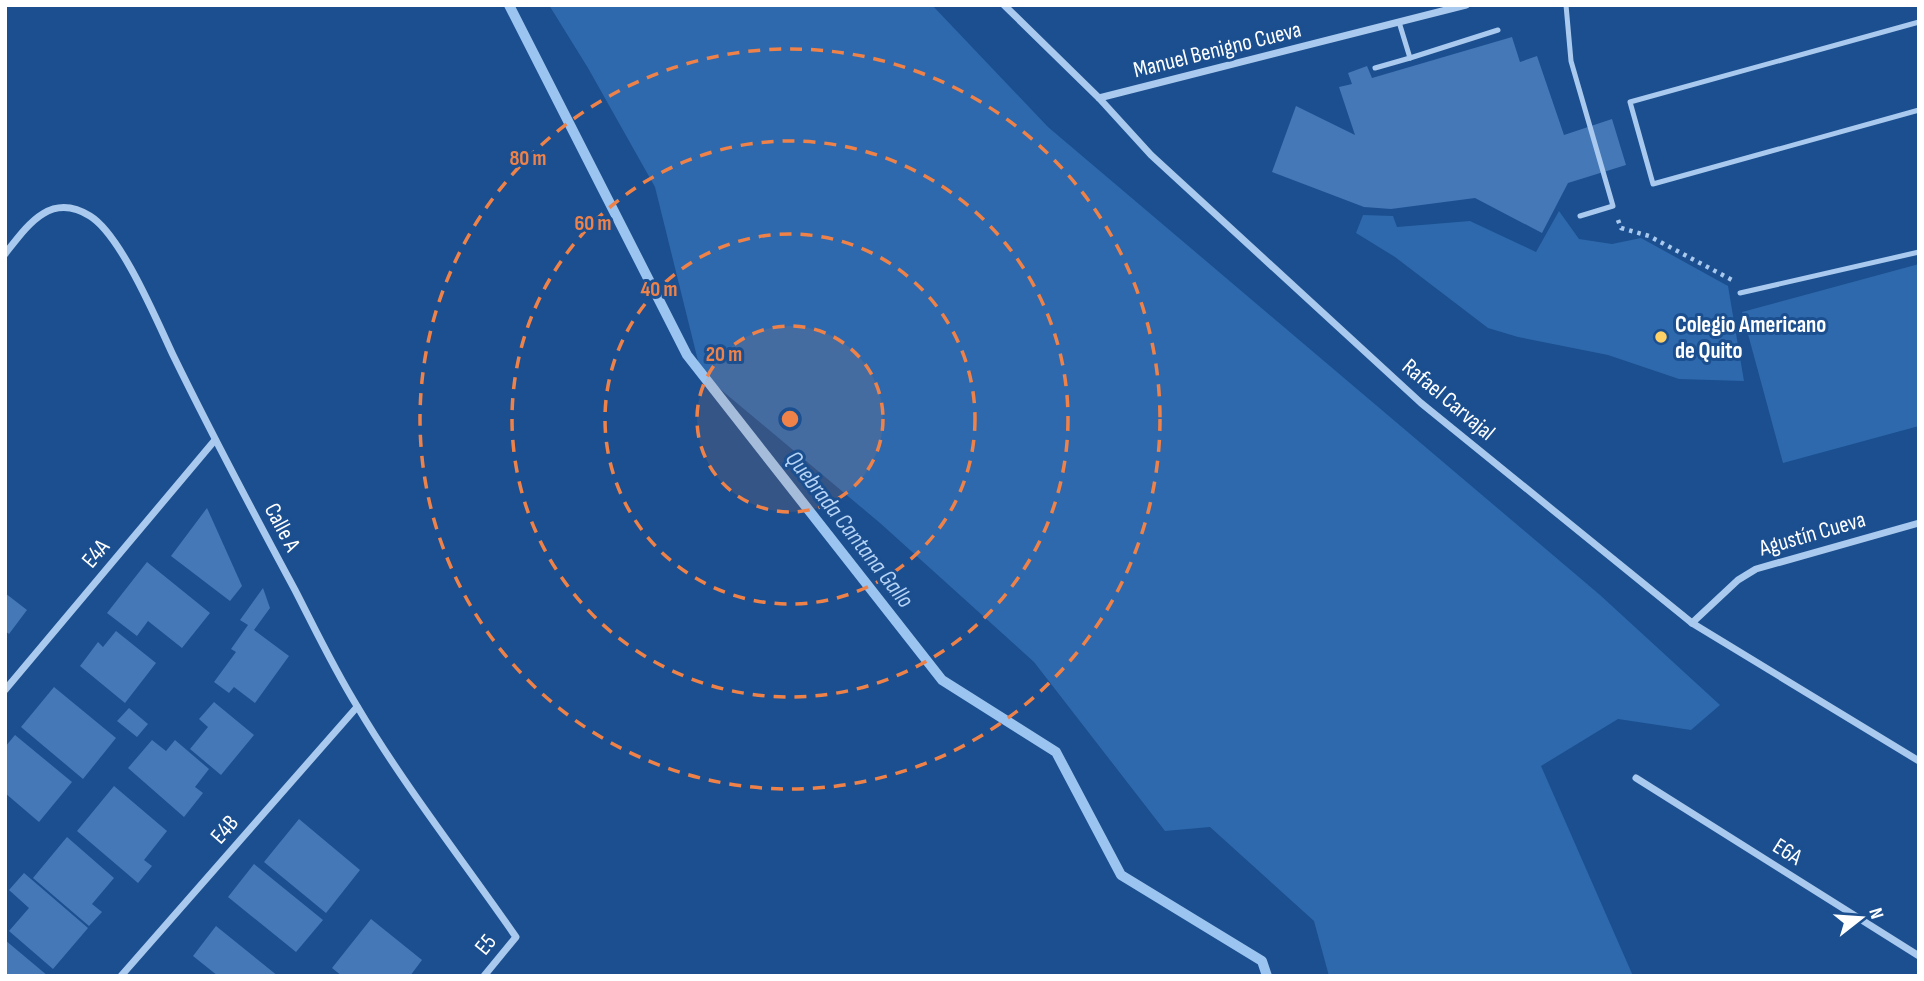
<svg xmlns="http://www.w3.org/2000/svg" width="1924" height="981" viewBox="0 0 1924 981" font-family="'Sofia Sans Condensed',sans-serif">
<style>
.green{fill:#2e69ad}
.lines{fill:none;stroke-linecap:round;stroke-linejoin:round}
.stream{stroke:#9cc4f0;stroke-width:10}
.building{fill:#4478b7}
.path{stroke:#a9c9ee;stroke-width:4.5;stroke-dasharray:3.5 5;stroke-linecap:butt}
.service{stroke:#a9c9ee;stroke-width:5}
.minor{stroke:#a9c9ee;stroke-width:7}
.ring{fill:none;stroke:#ee8249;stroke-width:3.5;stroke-dasharray:12 9}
.poi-dot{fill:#ffd166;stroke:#1b4f8f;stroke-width:2.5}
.labels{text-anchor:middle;stroke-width:6;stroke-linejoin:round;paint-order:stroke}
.street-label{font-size:23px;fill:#fff;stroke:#1b4f8f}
.poi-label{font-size:23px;font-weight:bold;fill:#fff;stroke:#1b4f8f;text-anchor:start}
.water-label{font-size:24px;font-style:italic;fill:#b5d3f5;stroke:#1b4f8f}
.centre{fill:#ee8249;stroke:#1b4f8f;stroke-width:3.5}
.ring-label{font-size:21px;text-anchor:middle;font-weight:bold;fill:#ee8249;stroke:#1b4f8f;stroke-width:6;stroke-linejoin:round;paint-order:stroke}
</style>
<rect width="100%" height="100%" fill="#1b4f8f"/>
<g class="green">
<polygon points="549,5 932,5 1048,127 1600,595 1720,705 1691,730 1618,719 1541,766 1633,976 1329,976 1314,921 1210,827 1165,831 1034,662 880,523 701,373 655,187 588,68"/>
<polygon points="1559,211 1579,239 1612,244 1641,238 1728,286 1744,381 1679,379 1608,355 1518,337 1488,328 1395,257 1356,233 1363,215 1393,216 1397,227 1470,221 1536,252"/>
<polygon points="1919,264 1919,426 1783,463 1742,312"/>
</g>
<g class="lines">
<polyline class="stream" points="509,5 687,355 942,680 1056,752 1121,875 1262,961 1267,976"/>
</g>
<g class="building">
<polygon points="1512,37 1520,62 1537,56 1564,135 1612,119 1626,165 1568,183 1542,233 1475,198 1391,209 1364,207 1272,172 1296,106 1355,135 1339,87 1352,84 1348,73 1367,66 1372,78"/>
<polygon points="207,508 242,586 230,601 171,556"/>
<polygon points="147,562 210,613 182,648 148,621 137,636 107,613"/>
<polygon points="263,588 270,608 254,630 289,656 255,703 234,687 229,693 214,682 236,652 231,649 248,625 240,620"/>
<polygon points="5,593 27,610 9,634 5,631"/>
<polygon points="116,631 156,663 125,703 80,666 98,642 103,647"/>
<polygon points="54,687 116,738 83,779 21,727"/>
<polygon points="214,702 254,735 221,775 190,749 208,727 199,719"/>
<polygon points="129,708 148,724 137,737 117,721"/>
<polygon points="15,735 72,782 39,822 5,793 5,747"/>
<polygon points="152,740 166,751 175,740 209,769 195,787 203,793 184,817 128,768"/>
<polygon points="114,786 167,831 144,860 152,866 138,883 77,831"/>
<polygon points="299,819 360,870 326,913 264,862"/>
<polygon points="67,837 114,878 92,904 102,912 89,926 33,878"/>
<polygon points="254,864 323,920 296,952 228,897"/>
<polygon points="24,873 88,928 53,969 9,931 29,908 9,890"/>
<polygon points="371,919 422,960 410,976 342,976 332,968"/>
<polygon points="216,926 278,976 218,976 193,956"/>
<polygon points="5,940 48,976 5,976"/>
</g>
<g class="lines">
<polyline class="path" points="1618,220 1621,228 1649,236 1732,280"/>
<g class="service">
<polyline points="1566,5 1571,61 1613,206 1580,216"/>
<polyline points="1399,22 1410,58 1498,30"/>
<polyline points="1919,22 1630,102 1653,184 1919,110"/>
<polyline points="1375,68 1410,58"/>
<polyline points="1740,293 1919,252"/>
</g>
<g class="minor">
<polyline points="1004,5 1099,98 1151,155 1421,403 1692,623 1919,761"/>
<polyline points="1099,98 1466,5"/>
<path d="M5 254C27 226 50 191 90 216 121 235 157 321 173 355 212 435 253 512 295 590 315 629 334 669 357 706 403 784 464 862 516 937L484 976"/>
<polyline points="1692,623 1738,580 1756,569 1919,523"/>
<polyline points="5,690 215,440"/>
<polyline points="1636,778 1919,956"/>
<polyline points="121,976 357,707"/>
</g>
</g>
<circle cx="790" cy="419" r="93" fill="#ee8249" fill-opacity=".12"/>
<g class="ring">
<circle cx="790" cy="419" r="93"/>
<circle cx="790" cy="419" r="185"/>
<circle cx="790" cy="419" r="278"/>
<circle cx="790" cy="419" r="370"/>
</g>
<circle class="poi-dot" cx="1661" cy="337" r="7"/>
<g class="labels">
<g class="street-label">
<text transform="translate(1217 49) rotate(-14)" y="8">Manuel Benigno Cueva</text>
<text transform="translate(1449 399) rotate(40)" y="8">Rafael Carvajal</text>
<text transform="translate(283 527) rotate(62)" y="8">Calle A</text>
<text transform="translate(1812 533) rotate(-16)" y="8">Agustín Cueva</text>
<text transform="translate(95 553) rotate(-50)" y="8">E4A</text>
<text transform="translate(224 829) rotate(-49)" y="8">E4B</text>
<text transform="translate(1788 851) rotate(32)" y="8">E6A</text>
<text transform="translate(485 944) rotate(-51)" y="8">E5</text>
</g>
<g class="poi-label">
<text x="1675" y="332">Colegio Americano<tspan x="1675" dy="26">de Quito</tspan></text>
</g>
<g class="water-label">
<text transform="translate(850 529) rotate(52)" y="8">Quebrada Cantana Gallo</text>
</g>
</g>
<circle cx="790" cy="419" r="10" class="centre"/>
<g class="ring-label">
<text x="528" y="165">80 m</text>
<text x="593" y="230">60 m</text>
<text x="659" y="296">40 m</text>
<text x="724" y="361">20 m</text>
</g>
<rect width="1924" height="981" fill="none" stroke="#ffffff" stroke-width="14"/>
<g transform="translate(1861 918) rotate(73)" stroke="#1b4f8f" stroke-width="5" paint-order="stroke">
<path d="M0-5L12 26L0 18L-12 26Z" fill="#ffffff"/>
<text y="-10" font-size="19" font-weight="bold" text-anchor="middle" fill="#ffffff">N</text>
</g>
</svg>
